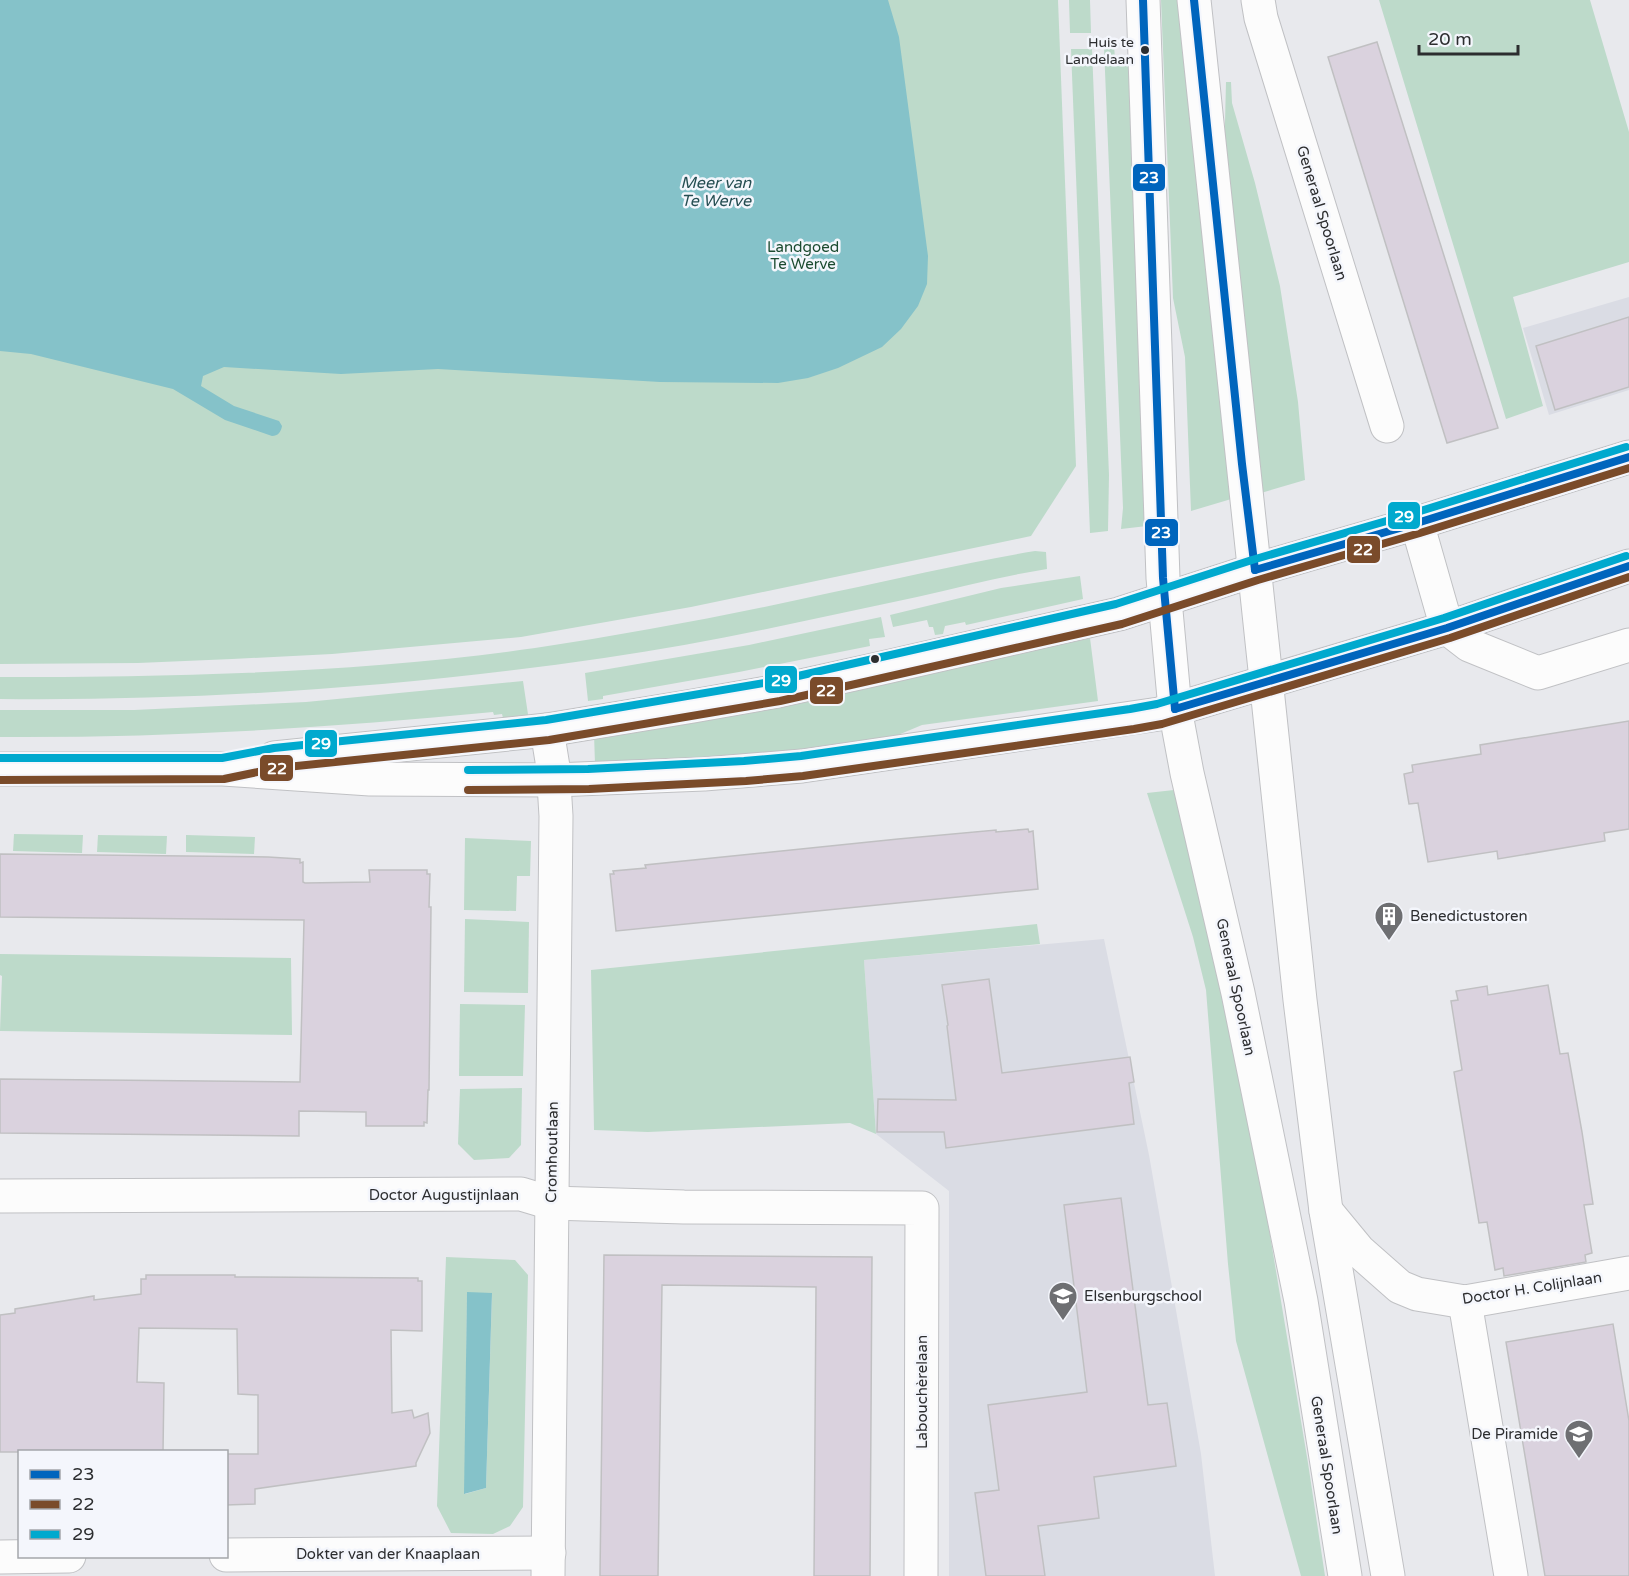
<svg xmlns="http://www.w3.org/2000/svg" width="1629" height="1576" viewBox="0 0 1629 1576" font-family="'Varela Round',sans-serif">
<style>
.built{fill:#dadce4}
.green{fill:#bddaca;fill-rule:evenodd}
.water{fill:#85c2c9}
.building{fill:#dad2de;stroke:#c0c0c2;stroke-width:1.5}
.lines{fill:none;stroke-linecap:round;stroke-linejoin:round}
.minor-casing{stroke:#c0c1c4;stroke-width:35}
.tertiary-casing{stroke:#c0c1c4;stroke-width:35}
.secondary-casing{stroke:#c0c1c4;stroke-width:35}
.minor{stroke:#fcfcfc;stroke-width:33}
.tertiary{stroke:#fcfcfc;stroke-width:33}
.secondary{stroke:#fcfcfc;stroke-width:33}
.bus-1-casing{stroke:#f4f6fc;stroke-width:12}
.bus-2-casing{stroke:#f4f6fc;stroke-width:12}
.bus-3-casing{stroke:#f4f6fc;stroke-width:12}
.bus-1{stroke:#0065bd;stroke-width:8}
.bus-2{stroke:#7a4b2a;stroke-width:8}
.bus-3{stroke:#00a9ce;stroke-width:8}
.bus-dot{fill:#2c2d2f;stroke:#f4f6fc;stroke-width:2}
.labels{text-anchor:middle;stroke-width:5;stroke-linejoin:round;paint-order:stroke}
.bus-label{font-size:14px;fill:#2c2d2f;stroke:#f4f6fc;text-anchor:end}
.street-label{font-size:15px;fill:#2c2d2f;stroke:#f4f6fc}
.park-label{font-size:15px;fill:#1b4b30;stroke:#f4f6fc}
.poi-label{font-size:15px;fill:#2c2d2f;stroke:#f4f6fc;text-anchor:start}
.water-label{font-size:16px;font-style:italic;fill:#254e52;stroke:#f4f6fc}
.line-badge{stroke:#f4f6fc;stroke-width:2}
.badge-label{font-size:16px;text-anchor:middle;font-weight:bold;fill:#fff}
</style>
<rect width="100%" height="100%" fill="#e8e9ed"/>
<g class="built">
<polygon points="1629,297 1629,390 1549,415 1523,328"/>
<polygon points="1104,939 1149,1155 1201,1454 1215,1576 949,1576 949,1191 876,1134 864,960"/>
</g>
<g class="green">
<polygon points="0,0 1058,0 1076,466 1031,536 691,607 521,637 332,654 232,659 138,663 0,664"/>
<polygon points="1069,0 1090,0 1091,33 1070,33"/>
<polygon points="1161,0 1186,0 1238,497 1191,511 1185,357 1173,298"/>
<polygon points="1379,0 1590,0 1629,132 1629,262 1513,297 1543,406 1506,419"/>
<polygon points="1114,46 1115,58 1129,58 1147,526 1121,529 1123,508 1104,47"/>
<polygon points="1071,49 1092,49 1109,475 1108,531 1090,533"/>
<polygon points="1226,82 1231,82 1232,103 1255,183 1280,286 1298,402 1305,480 1261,493 1224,163"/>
<path d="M1035 551 1046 552 1047 569C1003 576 960 587 917 597 813 619 709 643 604 658 404 687 202 701 0 699V677C178 677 358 673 535 648 635 633 735 614 834 592 901 578 968 562 1035 551Z"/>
<polygon points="1080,576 1083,599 966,625 965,622 945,626 943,634 935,635 933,627 929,627 927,620 893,627 890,615 1001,588"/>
<polygon points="881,617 885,637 869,639 870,646 739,672 603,696 603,699 588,701 585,673 749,645"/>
<polygon points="1090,638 1098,701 922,725 886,740 778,752 595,764 594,734 938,671"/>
<path d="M523 681 529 721 504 722 502 714 494 715 493 712C329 728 165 738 0 737V710H134L306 702Z"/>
<polygon points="1174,790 1250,1115 1308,1463 1325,1576 1301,1576 1236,1341 1228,1264 1206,990 1193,937 1147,793"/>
<polygon points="14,834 83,835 82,853 13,851"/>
<polygon points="98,835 167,836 166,854 97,852"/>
<polygon points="186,835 255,837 254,854 186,852"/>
<polygon points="465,838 531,841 530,876 517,876 516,911 464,910"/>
<polygon points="465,919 529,922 528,993 464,992"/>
<polygon points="1037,924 1040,944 864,960 876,1134 850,1123 648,1132 594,1130 591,970"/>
<polygon points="0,954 291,958 292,1035 0,1031 2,976 0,975"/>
<polygon points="460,1004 525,1005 523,1076 459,1076"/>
<polygon points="522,1088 521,1145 509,1158 474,1160 458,1144 460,1089"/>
<path d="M446 1257 515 1260 528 1275 523 1507 510 1526 493 1534 451 1533 437 1506ZM467 1293 492 1294 486 1488 465 1494Z"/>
</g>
<g class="water">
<path d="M0 0H888L899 37 928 256 927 284 918 306 901 329 882 347 838 368 808 378 778 383 660 382 438 369 341 374 224 367 203 376 201 386 234 406 279 421 282 426C281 432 278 436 272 436L225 420 173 389 31 354 0 351Z"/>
<polygon points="467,1292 492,1293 486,1488 464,1494"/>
</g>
<g class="building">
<polygon points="1377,42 1498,428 1447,443 1328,57"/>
<polygon points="1629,317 1629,387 1555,410 1536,346"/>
<polygon points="1629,721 1629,829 1604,833 1605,841 1498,859 1497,851 1428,862 1418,803 1409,804 1404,774 1413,772 1412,765 1481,754 1480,745"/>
<polygon points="1028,829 1029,832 1033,831 1038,889 616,931 610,874 614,874 613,871 646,868 645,865 898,839 996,830 996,832"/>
<polygon points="0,854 268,857 300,859 300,863 303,862 303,882 305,883 370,882 369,870 427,870 427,874 430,874 429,907 431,907 429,1090 428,1090 427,1123 424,1122 424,1126 366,1126 366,1112 299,1111 299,1136 0,1133 0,1079 300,1082 304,920 0,917"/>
<polygon points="989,979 1002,1073 1130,1057 1134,1082 1129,1083 1134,1124 946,1148 944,1132 877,1132 878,1099 956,1100 947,1026 948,1025 942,985"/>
<polygon points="1548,985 1560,1054 1568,1053 1582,1132 1593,1204 1584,1205 1592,1253 1585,1255 1586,1262 1504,1276 1503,1268 1495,1270 1487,1222 1479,1223 1454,1072 1462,1070 1451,1001 1458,1000 1456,991 1487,986 1488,995"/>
<polygon points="1121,1198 1148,1405 1167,1403 1176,1466 1094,1477 1099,1518 1038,1526 1045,1576 986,1576 975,1493 999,1490 988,1405 1087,1392 1064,1205"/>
<polygon points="604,1255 872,1257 870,1576 814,1576 816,1287 662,1285 658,1576 600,1576"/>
<polygon points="146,1275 235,1275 235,1277 418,1278 418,1281 422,1281 422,1331 391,1330 392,1413 412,1410 414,1418 428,1413 430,1433 416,1463 416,1466 255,1489 255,1504 226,1505 226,1454 258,1454 258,1395 238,1394 237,1329 139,1328 137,1382 164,1383 163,1452 0,1452 0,1315 15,1313 15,1309 94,1296 94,1300 141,1294 141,1279 146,1279"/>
<polygon points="1613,1324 1629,1421 1629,1576 1545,1576 1506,1342"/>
</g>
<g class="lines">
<g class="minor-casing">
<g id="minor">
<polyline points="1258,0 1261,18 1387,426"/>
<polyline points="1417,523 1447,628 1469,645 1538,673 1629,645"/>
<polyline points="547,730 553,767 556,816 548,1576"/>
<polyline points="0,1196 521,1194 551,1203 684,1207 922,1208 921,1576"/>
<polyline points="1326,1211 1359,1251 1400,1287 1417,1294 1465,1302 1629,1273"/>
<polyline points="1465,1302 1511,1576"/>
<polyline points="226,1555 549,1553"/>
<polyline points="0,1557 69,1556"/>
</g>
</g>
<g class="tertiary-casing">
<g id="tertiary">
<polyline points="274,758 547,730 693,706 778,691 882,668 1119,614 1255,570 1417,523 1629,457"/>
<polyline points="0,769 223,769 370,779 554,780 704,774 802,766 1159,714 1447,628 1629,566"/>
</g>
</g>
<g class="secondary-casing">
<g id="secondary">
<polyline points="1143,0 1163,578 1175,709 1187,773 1238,993 1301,1301 1345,1576"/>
<polyline points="1194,0 1300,1000 1326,1211 1388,1576"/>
</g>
</g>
<use href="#minor" class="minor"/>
<use href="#tertiary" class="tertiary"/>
<use href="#secondary" class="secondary"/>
<g class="bus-1-casing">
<g id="bus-1">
<polyline points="1143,0 1163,578 1175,709"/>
<polyline points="1194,0 1242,464 1255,570"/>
<polyline points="1255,570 1417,523 1629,457"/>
<polyline points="1175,709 1447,628 1629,566"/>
</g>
</g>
<g class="bus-2-casing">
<g id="bus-2">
<polyline points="0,780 224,779 277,768 549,740 780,701 1122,624 1258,580 1420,533 1629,468"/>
<polyline points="468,790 589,789 746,781 803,776 1134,729 1162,724 1450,638 1629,577"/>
</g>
</g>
<g class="bus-3-casing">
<g id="bus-3">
<polyline points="0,758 222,758 274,748 546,720 776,681 1116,604 1252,560 1414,513 1626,447"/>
<polyline points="468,770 588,769 744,761 801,756 1130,709 1157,704 1444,618 1626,556"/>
</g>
</g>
<use href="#bus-1" class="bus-1"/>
<use href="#bus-2" class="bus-2"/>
<use href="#bus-3" class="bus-3"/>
</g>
<defs>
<g id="building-pin" transform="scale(1.5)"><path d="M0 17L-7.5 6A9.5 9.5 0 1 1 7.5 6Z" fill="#6e6f72" stroke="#f4f6fc"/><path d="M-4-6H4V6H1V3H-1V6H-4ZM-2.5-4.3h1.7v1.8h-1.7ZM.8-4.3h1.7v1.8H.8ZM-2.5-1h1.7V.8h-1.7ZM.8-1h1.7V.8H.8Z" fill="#fff"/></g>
<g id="school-pin" transform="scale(1.5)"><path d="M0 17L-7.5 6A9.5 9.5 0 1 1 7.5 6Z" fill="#6e6f72" stroke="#f4f6fc"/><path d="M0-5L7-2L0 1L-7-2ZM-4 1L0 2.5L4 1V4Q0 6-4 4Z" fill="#fff"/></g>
</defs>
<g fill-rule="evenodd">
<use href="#building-pin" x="1389" y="916"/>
<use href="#school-pin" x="1063" y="1296"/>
<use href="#school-pin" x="1579" y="1434"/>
</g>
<g class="bus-dot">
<circle cx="1145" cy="50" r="5"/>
<circle cx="875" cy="659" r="5"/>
</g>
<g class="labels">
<g class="bus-label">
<text x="1134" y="47">Huis te<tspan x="1134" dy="17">Landelaan</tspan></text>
</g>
<g class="street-label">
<text transform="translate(1322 213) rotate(73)" y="5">Generaal Spoorlaan</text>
<text transform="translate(1236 987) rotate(78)" y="5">Generaal Spoorlaan</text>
<text transform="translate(552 1152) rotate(-89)" y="5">Cromhoutlaan</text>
<text x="444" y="1200">Doctor Augustijnlaan</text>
<text transform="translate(1532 1288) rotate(-9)" y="5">Doctor H. Colijnlaan</text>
<text transform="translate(922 1392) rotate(-90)" y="5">Labouchèrelaan</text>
<text transform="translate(1327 1465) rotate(81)" y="5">Generaal Spoorlaan</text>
<text x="388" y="1559">Dokter van der Knaaplaan</text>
</g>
<g class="park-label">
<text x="803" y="252">Landgoed<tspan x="803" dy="17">Te Werve</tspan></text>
</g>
<g class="poi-label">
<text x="1410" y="921">Benedictustoren</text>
<text x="1084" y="1301">Elsenburgschool</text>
<text x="1558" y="1439" text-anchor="end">De Piramide</text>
</g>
<g class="water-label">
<text x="716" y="188">Meer van<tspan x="716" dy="18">Te Werve</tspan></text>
</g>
</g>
<g class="line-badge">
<rect x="1132" y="163" width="34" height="29" rx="6" fill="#0065bd"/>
<rect x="1387" y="501" width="34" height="29" rx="6" fill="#00a9ce"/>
<rect x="1144" y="518" width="35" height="29" rx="6" fill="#0065bd"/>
<rect x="1346" y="535" width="35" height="29" rx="6" fill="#7a4b2a"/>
<rect x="764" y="665" width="34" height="29" rx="6" fill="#00a9ce"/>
<rect x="809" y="676" width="35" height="29" rx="6" fill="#7a4b2a"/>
<rect x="304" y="729" width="34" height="29" rx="6" fill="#00a9ce"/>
<rect x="259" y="754" width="35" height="28" rx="6" fill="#7a4b2a"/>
</g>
<g class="badge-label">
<text x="1149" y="183">23</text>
<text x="1404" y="522">29</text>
<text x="1161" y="538">23</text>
<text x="1363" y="555">22</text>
<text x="781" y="686">29</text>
<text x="826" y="696">22</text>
<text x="321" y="749">29</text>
<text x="277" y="774">22</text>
</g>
<rect x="18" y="1450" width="210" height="108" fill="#f4f6fc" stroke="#a4a6aa" stroke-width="1.5"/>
<rect x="30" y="1470" width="30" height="9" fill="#0065bd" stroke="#a4a6aa" stroke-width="1.5"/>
<text x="72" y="1480" font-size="18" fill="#2c2d2f">23</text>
<rect x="30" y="1500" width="30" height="9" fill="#7a4b2a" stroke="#a4a6aa" stroke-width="1.5"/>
<text x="72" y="1510" font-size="18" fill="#2c2d2f">22</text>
<rect x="30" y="1530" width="30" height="9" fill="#00a9ce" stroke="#a4a6aa" stroke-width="1.5"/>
<text x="72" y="1540" font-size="18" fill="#2c2d2f">29</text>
<path d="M1419 45v9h99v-9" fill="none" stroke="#2c2d2f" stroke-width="3"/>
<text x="1428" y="45" font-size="18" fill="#2c2d2f" stroke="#f4f6fc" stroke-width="4.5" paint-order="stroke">20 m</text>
</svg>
